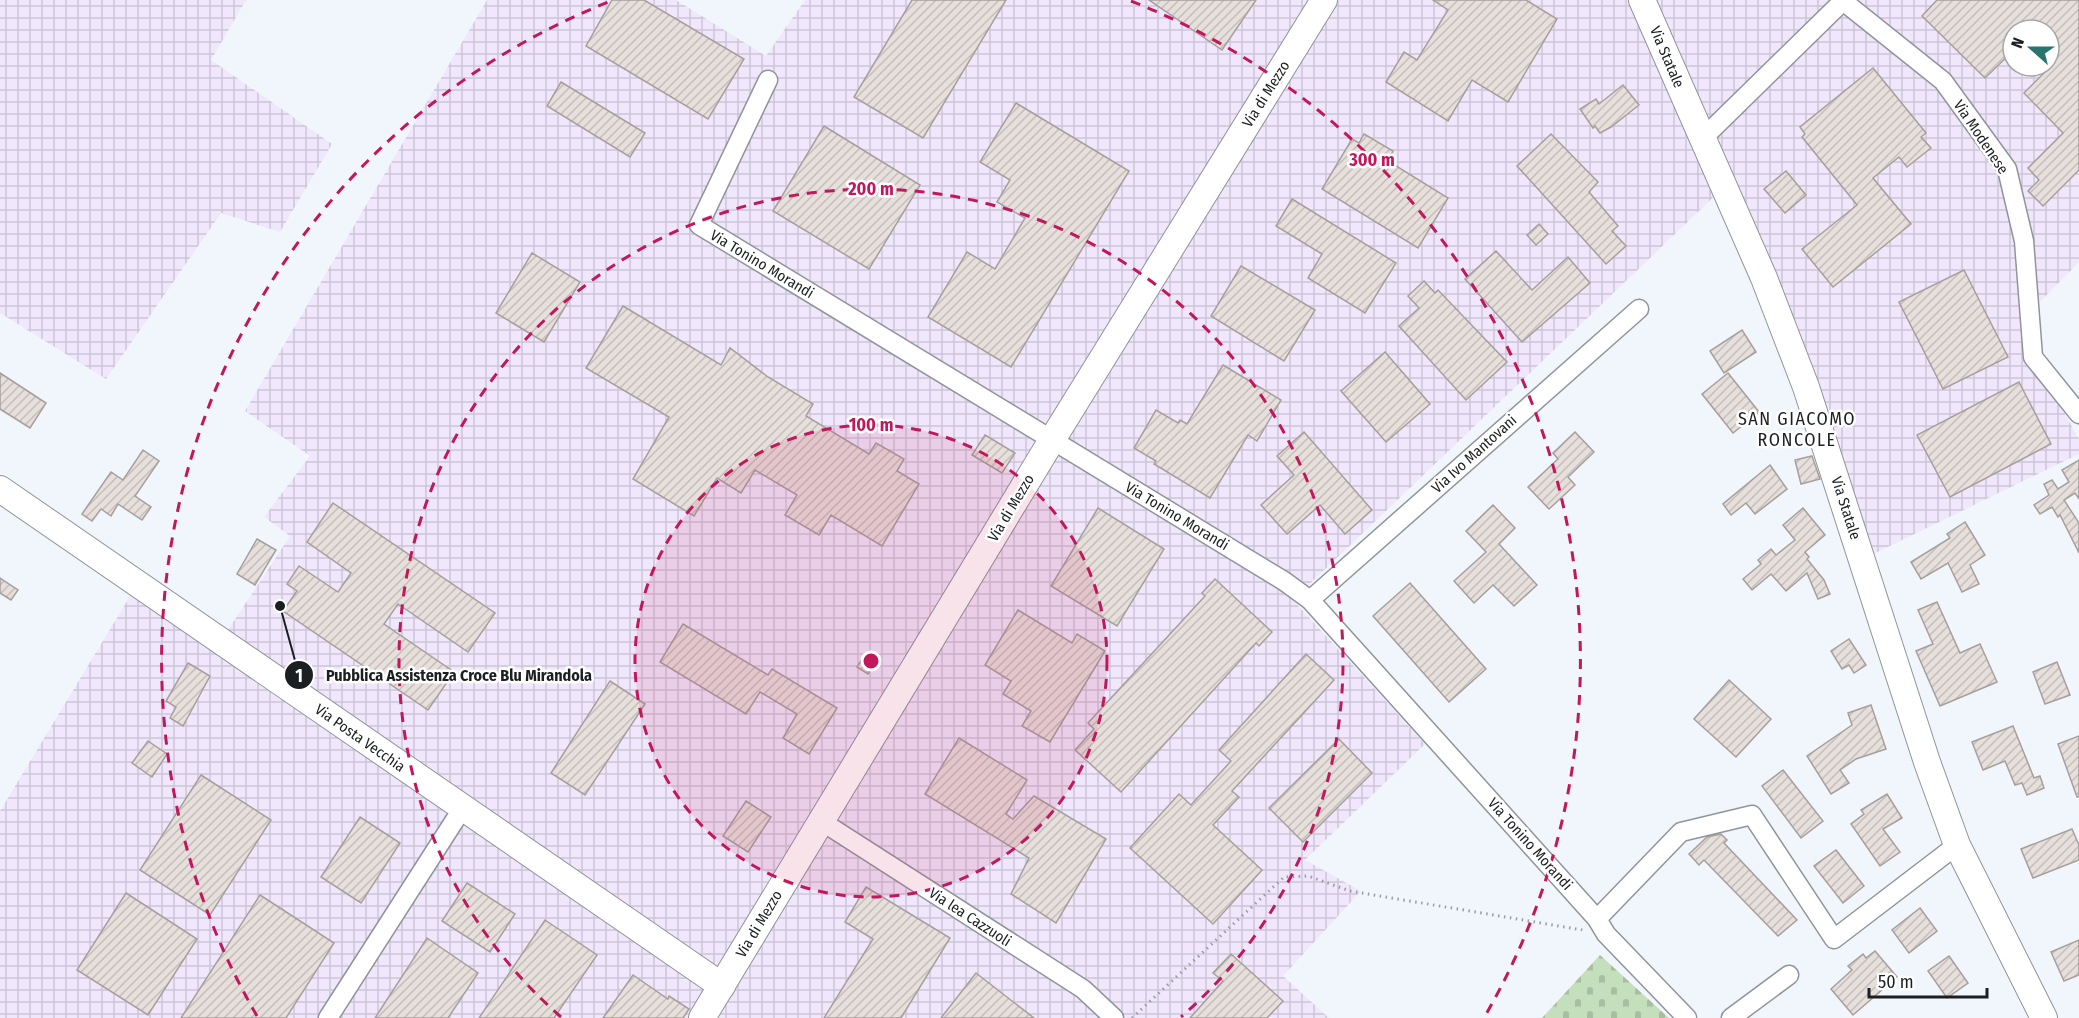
<svg xmlns="http://www.w3.org/2000/svg" width="2079" height="1018" viewBox="0 0 2079 1018" font-family="'Fira Sans Condensed',sans-serif">
<style>
.industrial{fill:url(#industrial-grid);fill-rule:evenodd}
.cemetery{fill:url(#cemetery-stones)}
.building{fill:url(#building-hatch);stroke:#a69f9b;stroke-width:1.5}
.lines{fill:none;stroke-linecap:round;stroke-linejoin:round}
.street-casing{stroke:#90959a;stroke-width:21}
.secondary-casing{stroke:#90959a;stroke-width:28}
.path{stroke:#989da1;stroke-width:3;stroke-dasharray:1.5 4.5;stroke-linecap:butt}
.street{stroke:#fff;stroke-width:18}
.secondary{stroke:#fff;stroke-width:26}
.ring{fill:none;stroke:#c2185b;stroke-width:3;stroke-dasharray:10 8}
.labels{text-anchor:middle;stroke-width:5;stroke-linejoin:round;paint-order:stroke}
.street-label{font-size:15px;fill:#1c1f21;stroke:#fff}
.quarter-label{font-size:18px;letter-spacing:1.5px;fill:#1c1f21;stroke:#fff}
.centre{fill:#c2185b;stroke:#fff;stroke-width:3}
.ring-label{font-size:18px;text-anchor:middle;font-weight:bold;fill:#c2185b;stroke:#fff;stroke-width:5;stroke-linejoin:round;paint-order:stroke}
.leader{fill:none;stroke:#1c1f21;stroke-width:2}
.callout-dot{fill:#1c1f21;stroke:#fff;stroke-width:2}
.mark-label{font-size:18px;text-anchor:middle;font-weight:bold;fill:#fff}
.callout-label{font-size:16px;text-anchor:middle;font-weight:bold;fill:#1c1f21;stroke:#fff;stroke-width:5;stroke-linejoin:round;paint-order:stroke}
</style>
<defs>
<pattern id="industrial-grid" width="8" height="8" patternUnits="userSpaceOnUse" patternTransform="scale(1.5)"><rect width="8" height="8" fill="#f0e7fc"/><path d="M0 4h8M4 0v8" fill="none" stroke="#cdc6d8"/></pattern>
<pattern id="cemetery-stones" width="16" height="16" patternUnits="userSpaceOnUse" patternTransform="scale(1.5)"><rect width="16" height="16" fill="#c3dfbc"/><path d="M2 7V4a2 2 0 0 1 4 0v3zM10 15v-3a2 2 0 0 1 4 0v3z" fill="#a7bfa1"/></pattern>
<pattern id="building-hatch" width="6" height="6" patternUnits="userSpaceOnUse" patternTransform="scale(1.5)"><rect width="6" height="6" fill="#e6dfdb"/><path d="M-1 1l2-2M0 6l6-6M5 7l2-2" fill="none" stroke="#c5bfbc"/></pattern>
</defs>
<rect width="100%" height="100%" fill="#f0f6fc"/>
<g class="industrial">
<polygon points="0,0 246,0 211,60 332,144 280,232 221,213 106,379 0,313"/>
<path d="M487 0H676L766 56 805 0H2079V262L2032 310 2033 357 2079 439V454L1865 558 1723 188 1293 600 1425 744 1305 860 1361 891 1283 976 1329 1018H0V811L135 588 218 645 290 536 264 517 310 456 245 411ZM2013 30H2049V66H2013Z"/>
</g>
<polygon class="cemetery" points="1600,955 1669,1018 1542,1018"/>
<g class="building">
<polygon points="612,0 644,0 744,59 708,119 586,46"/>
<polygon points="912,0 1006,0 923,138 854,97"/>
<polygon points="1149,0 1256,0 1222,50"/>
<polygon points="1433,0 1526,0 1557,19 1508,102 1472,80 1448,121 1386,82 1404,52 1417,60 1448,10"/>
<polygon points="1937,0 2079,0 2079,170 2043,206 2028,191 2039,180 2028,168 2063,133 2024,93 2049,68 2049,30 2013,30 2013,51 1985,78 1922,16"/>
<polygon points="1873,68 1926,133 1921,137 1931,148 1907,167 1899,157 1873,178 1911,224 1833,287 1802,249 1857,205 1802,137 1805,134 1800,127"/>
<polygon points="561,82 645,133 630,157 547,106"/>
<polygon points="1623,85 1639,105 1611,127 1600,133 1595,126 1593,128 1580,109 1596,99 1599,104"/>
<polygon points="1016,103 1129,171 1011,367 928,317 967,252 995,269 1025,218 997,202 1010,180 980,162"/>
<polygon points="824,126 920,185 869,269 773,211"/>
<polygon points="1364,134 1393,151 1388,161 1448,198 1418,248 1322,189 1352,139 1359,143"/>
<polygon points="1551,134 1598,182 1589,192 1618,226 1612,231 1626,246 1606,264 1517,166"/>
<polygon points="1786,171 1806,195 1785,213 1764,189"/>
<polygon points="1292,199 1396,263 1365,313 1308,278 1322,254 1276,226"/>
<polygon points="1539,224 1548,234 1536,245 1527,235"/>
<polygon points="1496,251 1532,290 1568,257 1590,283 1522,342 1465,279"/>
<polygon points="532,253 580,282 544,342 496,313"/>
<polygon points="1241,266 1315,310 1284,361 1211,316"/>
<polygon points="1964,270 2008,357 1943,389 1899,302"/>
<polygon points="1424,281 1435,293 1438,290 1507,362 1466,400 1399,326 1419,308 1408,296"/>
<polygon points="623,306 721,365 730,348 768,377 813,404 806,416 869,454 876,443 904,459 897,471 919,484 882,546 831,515 819,535 785,515 797,495 755,470 741,493 717,478 694,516 633,479 669,417 586,368"/>
<polygon points="1742,330 1756,352 1724,373 1710,351"/>
<polygon points="1385,352 1430,404 1386,442 1341,391"/>
<polygon points="1223,365 1281,400 1257,441 1248,435 1210,498 1154,464 1156,461 1134,448 1156,410 1178,423 1180,420 1187,424"/>
<polygon points="0,373 46,403 30,428 0,409"/>
<polygon points="1728,373 1759,412 1733,433 1702,394"/>
<polygon points="2019,382 2051,444 1950,497 1917,435"/>
<polygon points="1304,432 1372,510 1345,534 1320,505 1287,534 1261,505 1294,475 1277,456"/>
<polygon points="1575,432 1594,452 1568,477 1575,485 1549,509 1528,487 1558,459 1553,453"/>
<polygon points="985,435 1015,453 1002,473 972,455"/>
<polygon points="143,450 159,461 135,496 151,507 142,520 118,504 111,516 101,509 92,521 82,514 111,472 123,480"/>
<polygon points="1812,456 1820,479 1801,484 1795,460"/>
<polygon points="2079,460 2079,499 2075,493 2064,500 2079,523 2079,553 2060,515 2058,517 2052,507 2040,514 2034,505 2049,495 2044,484 2052,480 2058,489 2069,482 2062,470"/>
<polygon points="1770,465 1787,489 1755,514 1746,503 1731,515 1723,504"/>
<polygon points="333,503 495,613 468,652 398,604 384,624 454,672 428,710 283,611 297,591 287,584 299,566 338,592 351,573 307,542"/>
<polygon points="1493,505 1515,528 1499,544 1537,585 1514,606 1493,585 1474,603 1454,581 1486,552 1466,531"/>
<polygon points="1098,508 1164,549 1117,626 1051,586"/>
<polygon points="1803,508 1825,535 1805,552 1809,557 1807,559 1824,580 1830,594 1818,599 1807,573 1786,591 1771,574 1752,590 1743,579 1761,564 1758,560 1771,549 1776,555 1795,540 1783,525"/>
<polygon points="1965,522 1985,555 1970,565 1979,584 1962,592 1948,563 1921,579 1911,562 1950,538 1947,534"/>
<polygon points="257,539 276,550 255,585 237,574"/>
<polygon points="0,578 18,590 11,600 0,593"/>
<polygon points="1215,579 1272,632 1259,646 1256,643 1121,792 1075,750 1094,729 1088,723 1205,596 1202,593"/>
<polygon points="1410,583 1486,669 1449,702 1373,616"/>
<polygon points="1937,602 1960,653 1980,644 1997,682 1940,706 1916,651 1933,644 1918,610"/>
<polygon points="1018,610 1072,643 1077,634 1105,651 1050,742 1022,726 1031,711 1003,694 1011,681 985,665"/>
<polygon points="683,624 768,675 772,669 837,708 809,754 783,738 797,714 760,692 746,714 660,662"/>
<polygon points="1849,639 1866,665 1854,673 1849,665 1842,669 1831,651"/>
<polygon points="1306,654 1334,680 1232,791 1239,797 1213,825 1262,870 1213,924 1130,848 1179,794 1191,805 1231,761 1219,750"/>
<polygon points="864,656 875,664 868,674 857,667"/>
<polygon points="2057,662 2070,695 2045,704 2033,672"/>
<polygon points="188,663 210,676 183,726 170,718 176,707 166,701"/>
<polygon points="1729,680 1771,719 1736,757 1694,719"/>
<polygon points="610,681 645,704 585,795 551,773"/>
<polygon points="1871,705 1886,749 1856,759 1840,770 1849,783 1831,794 1807,756 1852,725 1848,713"/>
<polygon points="2013,726 2034,778 2040,776 2044,788 2027,795 2022,783 2015,785 2005,761 1983,770 1972,742"/>
<polygon points="2079,736 2079,797 2077,797 2058,744"/>
<polygon points="959,738 1027,780 1006,814 1013,819 1034,796 1106,839 1056,923 1011,894 1029,858 925,794"/>
<polygon points="1339,739 1372,773 1303,842 1269,808"/>
<polygon points="148,741 167,754 152,777 132,763"/>
<polygon points="1783,770 1823,821 1801,838 1762,786"/>
<polygon points="201,775 271,820 210,915 140,870"/>
<polygon points="1887,794 1902,818 1883,829 1900,852 1880,866 1851,824 1864,814 1861,810"/>
<polygon points="746,801 771,817 748,852 723,836"/>
<polygon points="360,817 400,843 361,903 321,877"/>
<polygon points="2072,829 2079,845 2079,860 2033,878 2021,849"/>
<polygon points="1721,834 1727,840 1724,843 1797,920 1778,936 1704,860 1699,865 1689,854 1707,837"/>
<polygon points="1836,850 1864,886 1843,903 1814,866"/>
<polygon points="467,883 515,914 490,952 442,921"/>
<polygon points="866,887 950,938 901,1018 824,1018 873,939 845,922"/>
<polygon points="126,893 197,939 148,1015 77,970"/>
<polygon points="260,895 334,943 286,1018 181,1018"/>
<polygon points="1920,908 1937,931 1909,953 1892,930"/>
<polygon points="545,920 597,955 554,1018 479,1018"/>
<polygon points="427,938 478,973 448,1018 375,1018"/>
<polygon points="2079,940 2079,975 2064,981 2051,952"/>
<polygon points="1875,951 1897,977 1853,1015 1831,989 1852,970 1848,966 1863,954 1866,958"/>
<polygon points="1231,954 1283,1001 1267,1018 1190,1018 1223,981 1213,973"/>
<polygon points="1949,956 1968,983 1947,998 1928,971"/>
<polygon points="976,973 1034,1018 941,1018"/>
<polygon points="633,975 668,999 669,996 689,1009 683,1018 603,1018"/>
</g>
<g class="lines">
<g class="street-casing">
<g id="street">
<polyline points="1843,1 1943,81 2007,169 2024,241 2033,357 2079,414"/>
<polyline points="768,80 699,225 1284,581 1310,600 1597,919 1606,934 1687,1018"/>
<polyline points="1702,139 1844,0"/>
<polyline points="1310,600 1639,309"/>
<polyline points="821,821 1083,989 1114,1018"/>
<polyline points="1597,919 1681,832 1752,815 1834,939 1957,845"/>
<polyline points="328,1018 462,809"/>
<polyline points="1731,1018 1789,975"/>
</g>
</g>
<g class="secondary-casing">
<g id="secondary">
<polyline points="1642,0 1764,278 1806,387 1927,762 1957,845 2044,1018"/>
<polyline points="0,489 722,986"/>
<polyline points="702,1018 1052,440 1324,0"/>
</g>
</g>
<polyline class="path" points="1132,1018 1284,877 1308,876 1350,891 1583,930"/>
<use href="#street" class="street"/>
<use href="#secondary" class="secondary"/>
</g>
<circle cx="871" cy="661" r="236" fill="#c2185b" fill-opacity=".12"/>
<g class="ring">
<circle cx="871" cy="661" r="236"/>
<path d="M561 1017A472 472 0 1 1 1181 1017"/>
<path d="M257 1016A709 709 0 0 1 611 1M1131 1A709 709 0 0 1 1485 1016"/>
</g>
<g class="labels">
<g class="street-label">
<text transform="translate(1667 57) rotate(67)" y="5">Via Statale</text>
<text transform="translate(1266 94) rotate(-58)" y="5">Via di Mezzo</text>
<text transform="translate(1981 137) rotate(56)" y="5">Via Modenese</text>
<text transform="translate(762 264) rotate(31)" y="5">Via Tonino Morandi</text>
<text transform="translate(1474 454) rotate(-42)" y="5">Via Ivo Mantovani</text>
<text transform="translate(1011 508) rotate(-59)" y="5">Via di Mezzo</text>
<text transform="translate(1846 508) rotate(72)" y="5">Via Statale</text>
<text transform="translate(1177 516) rotate(31)" y="5">Via Tonino Morandi</text>
<text transform="translate(360 738) rotate(35)" y="5">Via Posta Vecchia</text>
<text transform="translate(1530 844) rotate(48)" y="5">Via Tonino Morandi</text>
<text transform="translate(970 917) rotate(33)" y="5">Via lea Cazzuoli</text>
<text transform="translate(759 924) rotate(-59)" y="5">Via di Mezzo</text>
</g>
<g class="quarter-label">
<text x="1797" y="425">SAN GIACOMO<tspan x="1797" dy="21">RONCOLE</tspan></text>
</g>
</g>
<circle cx="871" cy="661" r="9" class="centre"/>
<g class="ring-label">
<text x="1372" y="166">300 m</text>
<text x="871" y="195">200 m</text>
<text x="871" y="431">100 m</text>
</g>
<path class="leader" d="M280 606L299 675"/>
<g class="callout-dot">
<circle cx="280" cy="606" r="6"/>
<circle cx="299" cy="675" r="15"/>
</g>
<g class="mark-label">
<text x="299" y="682">1</text>
</g>
<g class="callout-label">
<text x="459" y="681">Pubblica Assistenza Croce Blu Mirandola</text>
</g>
<g transform="translate(2031 48) rotate(291)"><circle r="28" fill="#ffffff" stroke="#a4a5a6" stroke-width="1.5"/>
<path d="M0-4.5L10 22L0 15L-10 22Z" fill="#2a7470"/>
<text y="-9" font-size="16" font-weight="bold" text-anchor="middle" fill="#1c1f21">N</text>
</g>
<path d="M1869 988v9h118v-9" fill="none" stroke="#1c1f21" stroke-width="3"/>
<text x="1878" y="988" font-size="18" fill="#1c1f21" stroke="#ffffff" stroke-width="4.5" paint-order="stroke">50 m</text>
</svg>
